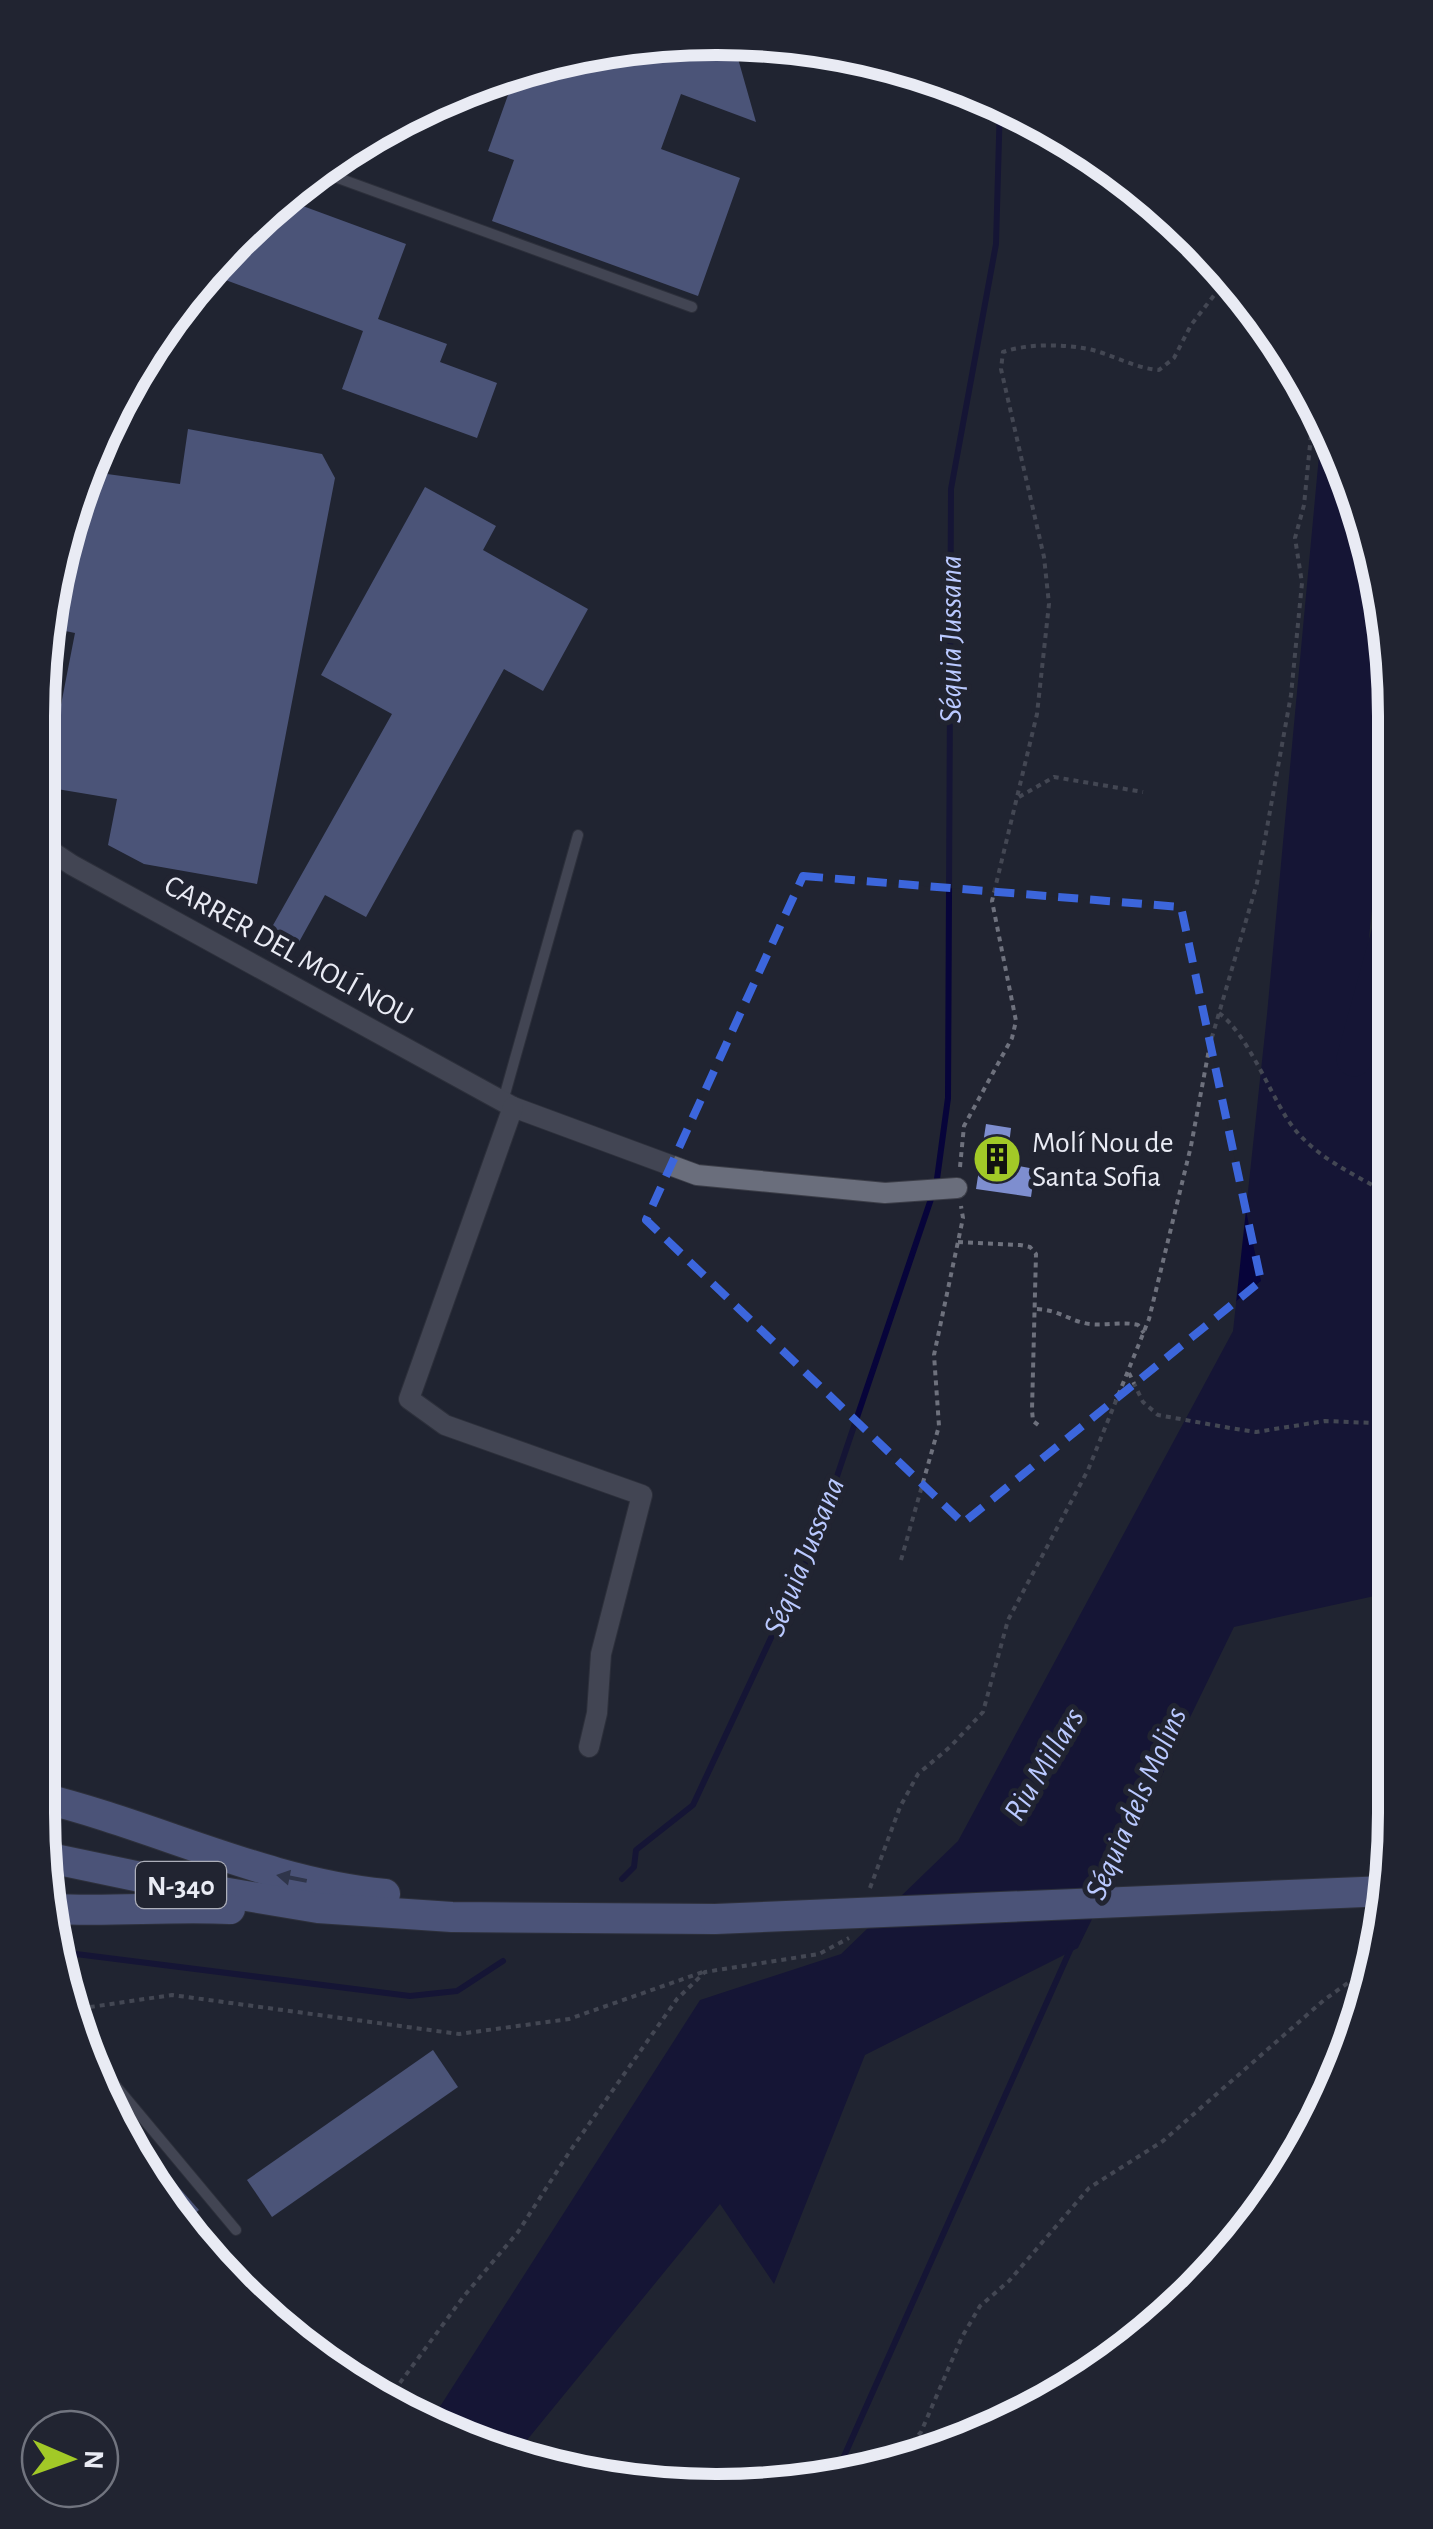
<svg xmlns="http://www.w3.org/2000/svg" width="1433" height="2529" viewBox="0 0 1433 2529" font-family="'Alegreya Sans',sans-serif">
<style>
.water{fill:#07043a}
.lines{fill:none;stroke-linecap:round;stroke-linejoin:round}
.stream{stroke:#07043a;stroke-width:6}
.river{stroke:#07043a;stroke-width:35}
.building{fill:#7e8ecf}
.service-casing{stroke:#3c3e48;stroke-width:12}
.minor-casing{stroke:#3c3e48;stroke-width:22}
.trunk-casing{stroke:#3c3e48;stroke-width:32}
.path{stroke:#6e717d;stroke-width:4;stroke-dasharray:5 5;stroke-linecap:butt}
.service{stroke:#6a6e7c;stroke-width:10}
.minor{stroke:#6a6e7c;stroke-width:20}
.trunk{stroke:#7e8dce;stroke-width:30}
.trunk-bridge-casing{stroke:#3c3e48;stroke-width:32;stroke-linecap:butt}
.trunk-bridge{stroke:#7e8dce;stroke-width:30}
.oneway{fill:#424968}
.marked{fill:none;stroke:#3c66dc;stroke-width:8;stroke-dasharray:20 12;stroke-linejoin:round}
.labels{text-anchor:middle;stroke-width:10;stroke-linejoin:round;paint-order:stroke}
.shield{fill:#212431;stroke:#adafba;stroke-width:2.5}
.shield-label{font-size:28px;font-weight:bold;fill:#e9ebf4}
.street-label{font-size:30px;fill:#e9ebf4;stroke:#212431}
.poi-label{font-size:30px;fill:#e9ebf4;stroke:#212431;text-anchor:start}
.water-label{font-size:32px;font-style:italic;fill:#bac9ff;stroke:#212431}
.rim{fill:none;stroke:#e9ebf4;stroke-width:12}
</style>
<rect width="100%" height="100%" fill="#212431"/>
<polygon class="water" points="1322,423 1359,498 1390,628 1390,733 1361,1016 1391,992 1392,1142 1380,1260 1392,1266 1393,1592 1234,1627 1078,1948 865,2055 774,2284 720,2204 514,2456 432,2419 700,2000 841,1954 958,1841 1233,1331 1267,1014"/>
<g class="lines">
<g class="stream">
<polyline points="937,1179 948,1098 951,489 996,244 1000,103"/>
<polyline points="622,1879 634,1867 636,1850 693,1805 812,1550 931,1199"/>
<polyline points="60,1952 410,1996 457,1991 503,1961"/>
<polyline points="837,2472 1071,1948"/>
</g>
<polyline class="river" points="1354,1059 1391,925"/>
</g>
<g class="building">
<polygon points="673,39 733,41 756,122 681,94 661,149 740,178 698,296 492,221 514,160 488,151 517,70 541,60"/>
<polygon points="281,198 406,244 378,319 447,344 440,362 497,383 477,438 342,389 363,331 204,272"/>
<polygon points="109,424 115,426 107,474 180,484 188,429 322,454 335,478 257,884 144,864 108,845 117,799 45,787 75,633 46,627 61,540"/>
<polygon points="425,487 496,526 483,550 588,609 543,691 504,669 366,917 325,895 299,942 272,927 392,714 321,675"/>
<polygon points="986,1124 1011,1128 1008,1153 1015,1154 1013,1165 1035,1169 1031,1197 976,1189"/>
<polygon points="433,2050 458,2087 272,2217 247,2180"/>
<polygon points="142,2146 199,2210 179,2227 137,2150"/>
</g>
<g class="lines">
<g class="service-casing">
<g id="service">
<polyline points="316,170 692,307"/>
<polyline points="503,1101 578,835"/>
<polyline points="80,2043 236,2230"/>
</g>
</g>
<g class="minor-casing">
<g id="minor">
<polyline points="39,843 72,865 513,1107 697,1175 885,1193 957,1188"/>
<polyline points="513,1107 409,1399 445,1425 642,1495 601,1654 597,1713 589,1747"/>
</g>
</g>
<g class="trunk-casing">
<g id="trunk">
<path d="M38 1797C155 1825 263 1882 385 1894"/>
<polyline points="45,1857 169,1883 318,1908 452,1917 715,1919"/>
<path d="M53 1909C112 1912 171 1906 230 1909"/>
</g>
</g>
<g class="path">
<polyline points="1019,797 1054,777 1143,792"/>
<path d="M1219 1013C1246 1033 1268 1088 1286 1117 1310 1156 1354 1174 1392 1196"/>
<path d="M960 1167 964 1126 1012 1038 1016 1021 992 901 1037 714 1049 604 1044 557 1001 369 1003 352C1027 344 1058 344 1083 348 1109 352 1132 368 1159 370L1174 358 1191 325 1229 276"/>
<polyline points="958,1242 1020,1245 1030,1247 1036,1254 1032,1410 1033,1421 1041,1427"/>
<path d="M1037 1309C1060 1310 1071 1322 1090 1324 1107 1326 1122 1321 1138 1325L1144 1333"/>
<polyline points="1129,1373 1143,1402 1158,1415 1230,1428 1256,1432 1325,1421 1373,1423 1393,1419"/>
<polyline points="901,1560 939,1426 934,1355 963,1218 961,1206"/>
<polyline points="870,1888 900,1807 918,1774 951,1746 983,1712 1008,1620 1088,1470 1149,1319 1191,1146 1210,1044 1257,883 1291,695 1302,583 1295,538 1304,505 1314,405"/>
<polyline points="70,2010 172,1995 459,2034 569,2019 703,1972"/>
<polyline points="388,2399 464,2296 518,2232 570,2151 677,1999 705,1972 819,1954 849,1938"/>
<polyline points="899,2458 921,2432 962,2337 980,2306 1009,2281 1089,2188 1163,2141 1324,2000 1356,1977 1371,1975"/>
</g>
<use href="#service" class="service"/>
<use href="#minor" class="minor"/>
<use href="#trunk" class="trunk"/>
<g class="trunk-bridge-casing">
<polyline id="trunk-bridge" points="715,1919 1387,1891"/>
</g>
<use href="#trunk-bridge" class="trunk-bridge"/>
</g>
<defs><path id="oneway-solid" d="M-6-.8H1V-3.2L6.5 0L1 3.2V.8H-6Z" transform="scale(2.5)"/></defs>
<use class="oneway" href="#oneway-solid" transform="translate(292 1878) rotate(-169)"/>
<path d="M0 0H1433V2529H0ZM803 876 1181 907 1261 1281 963 1523 646 1220Z" fill="#212431" fill-opacity=".55" fill-rule="evenodd"/>
<path class="marked" d="M803 876 1181 907 1261 1281 963 1523 646 1220Z"/>
<defs>
<g id="building-disc" transform="scale(2.5)"><circle r="9.5" fill="#a2c927" stroke="#212431"/><path d="M-4-6H4V6H1V3H-1V6H-4ZM-2.5-4.3h1.7v1.8h-1.7ZM.8-4.3h1.7v1.8H.8ZM-2.5-1h1.7V.8h-1.7ZM.8-1h1.7V.8H.8Z" fill="#111"/></g>
</defs>
<g fill-rule="evenodd">
<use href="#building-disc" x="997" y="1159"/>
</g>
<g class="labels">
<rect class="shield" x="136" y="1862" width="90" height="46" rx="8"/>
<g class="shield-label">
<text x="181" y="1895">N-340</text>
</g>
<g class="street-label">
<text transform="translate(289 950) rotate(29)" y="10">CARRER DEL MOLÍ NOU</text>
</g>
<g class="poi-label">
<text x="1032" y="1152">Molí Nou de<tspan x="1032" dy="34">Santa Sofia</tspan></text>
</g>
<g class="water-label">
<text transform="translate(950 639) rotate(-90)" y="11">Séquia Jussana</text>
<text transform="translate(803 1556) rotate(-68)" y="11">Séquia Jussana</text>
<text transform="translate(1043 1764) rotate(-59)" y="11">Riu Millars</text>
<text transform="translate(1135 1803) rotate(-66)" y="11">Séquia dels Molins</text>
</g>
</g>
<path d="M0 0H1433V2529H0ZM716 55H717A661 661 0 0 1 1378 716V1813A661 661 0 0 1 717 2474H716A661 661 0 0 1 55 1813V716A661 661 0 0 1 716 55Z" fill="#212431" fill-rule="evenodd"/>
<path class="rim" d="M716 55H717A661 661 0 0 1 1378 716V1813A661 661 0 0 1 717 2474H716A661 661 0 0 1 55 1813V716A661 661 0 0 1 716 55Z"/>
<g transform="translate(70 2459) rotate(92)"><circle r="48" fill="#212431" stroke="#71747f" stroke-width="2.5"/>
<path d="M0-8L18 38L0 25L-18 38Z" fill="#a2c927"/>
<text y="-15" font-size="28" font-weight="bold" text-anchor="middle" fill="#e9ebf4">N</text>
</g>
</svg>
